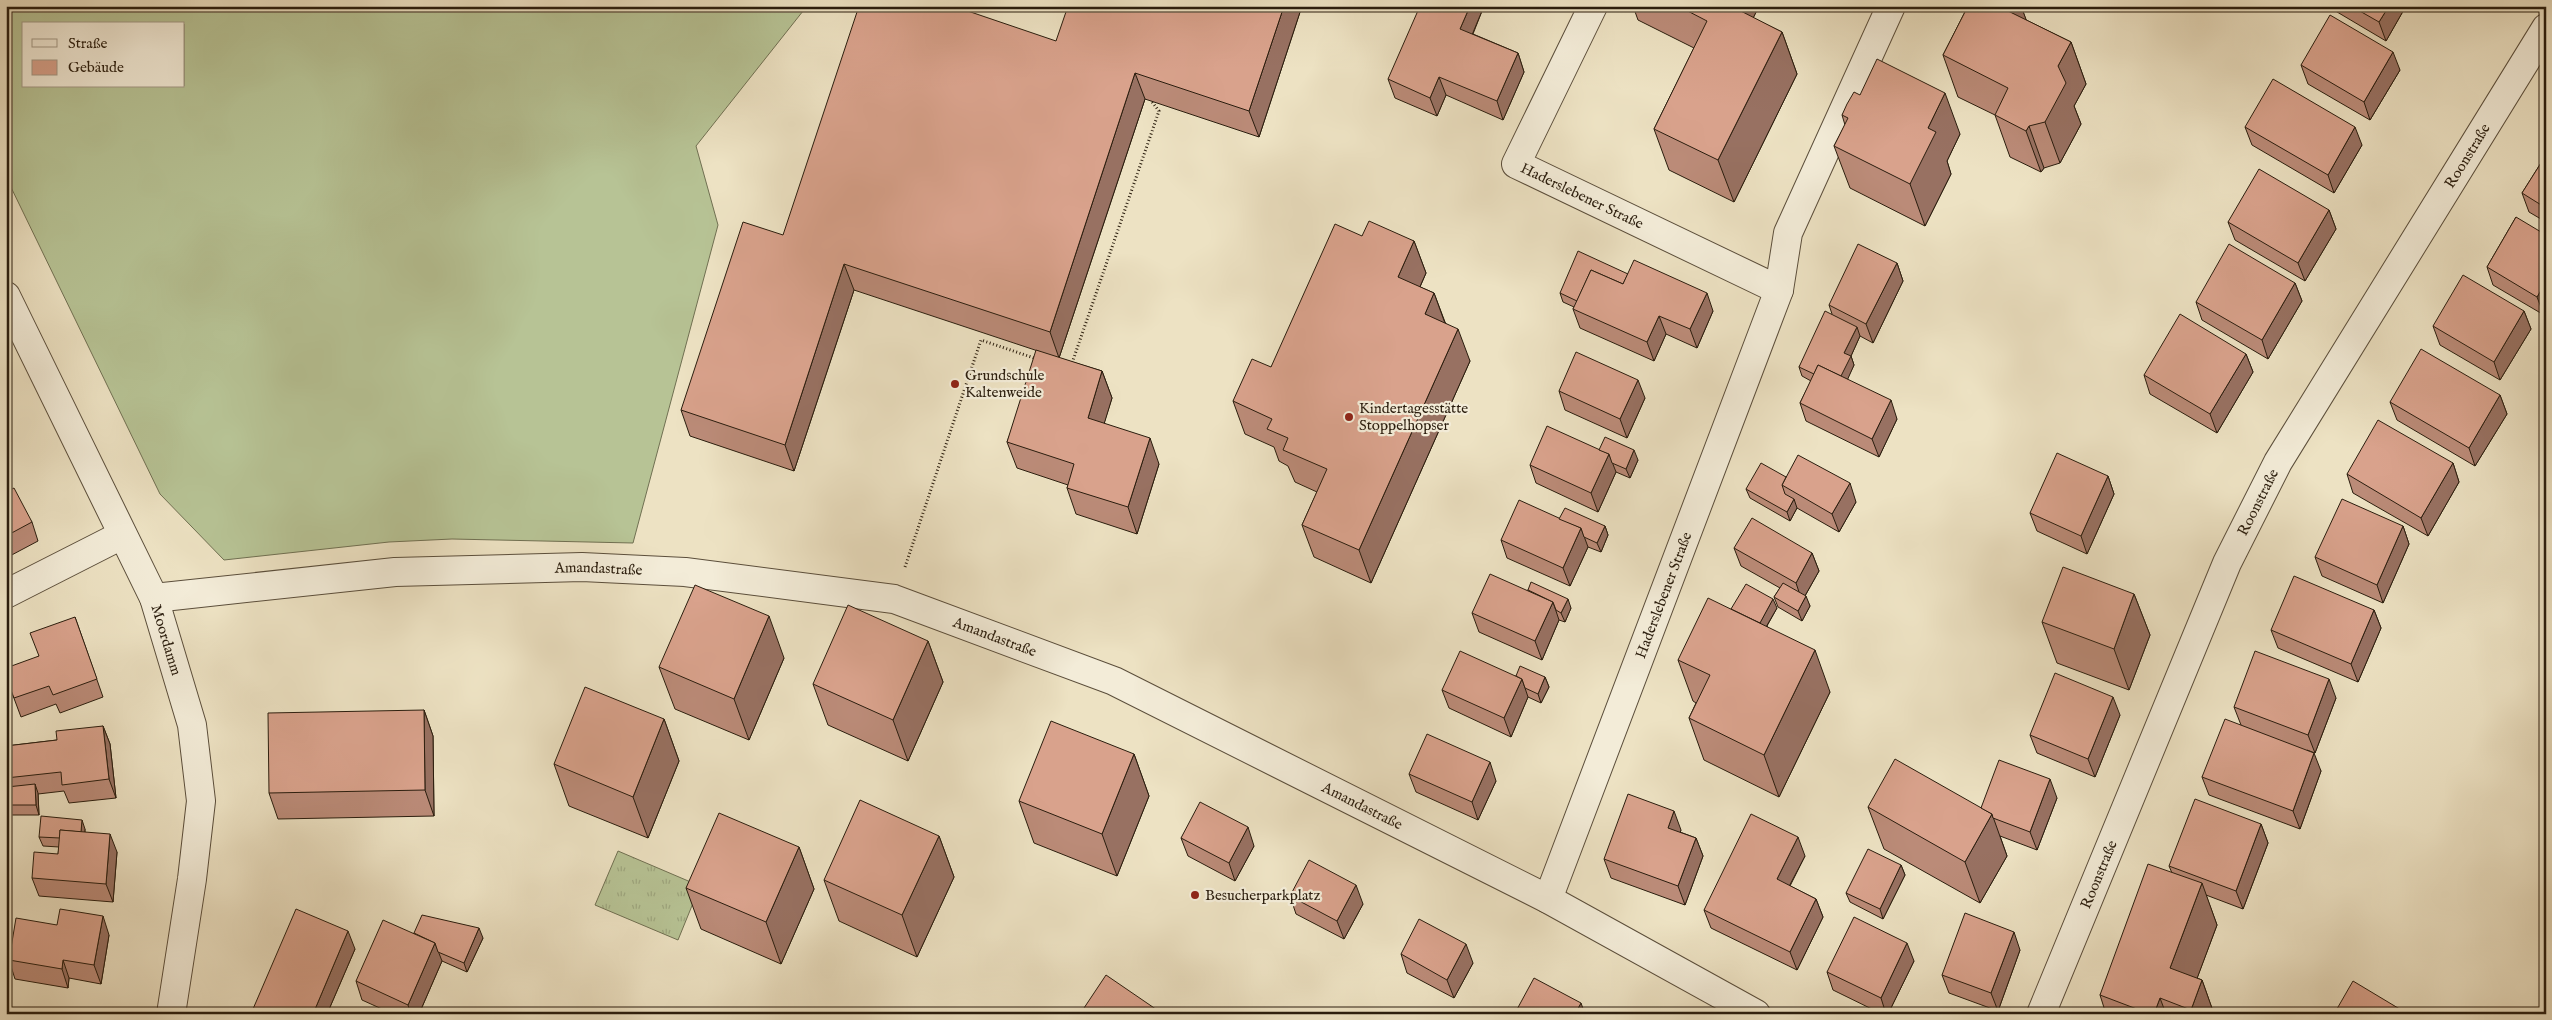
<svg xmlns="http://www.w3.org/2000/svg" width="2552" height="1020" viewBox="0 0 2552 1020" font-family="'IM FELL English',serif">
<style>
.grass{fill:url(#grass-tufts);stroke:#707052}
.garden{fill:#b7c395;stroke:#707052;fill-rule:evenodd}
.lines{fill:none;stroke-linecap:round;stroke-linejoin:round}
.street-casing{stroke:#5b4e3b;stroke-width:30}
.path{stroke:#2a1d0e;stroke-width:3;stroke-dasharray:1 2.5;stroke-linecap:butt}
.street{stroke:#f3ecd8;stroke-width:28}
.wall{fill:#bb8b78;stroke:#2a1d0e}
.shaded-wall{fill:#987162;stroke:#2a1d0e}
.building{fill:#d9a28c;stroke:#2a1d0e}
.poi-dot{fill:#8f2418;stroke:#f3ecd8;stroke-width:2}
.labels{text-anchor:middle;stroke-width:4.5;stroke-linejoin:round;paint-order:stroke}
.street-label{font-size:15px;fill:#2a1d0e;stroke:#f3ecd8}
.poi-label{font-size:15px;fill:#2a1d0e;stroke:#f3ecd8;text-anchor:start}
</style>
<defs>
<pattern id="grass-tufts" width="24" height="20" patternUnits="userSpaceOnUse" patternTransform="scale(1.25)"><rect width="24" height="20" fill="#b7c395"/><path d="M3 7l-1-3M5 7V3M7 7l1-3M15 17l-1-3M17 17v-4M19 17l1-3" fill="none" stroke="#9ea77f"/></pattern>
</defs>
<rect width="100%" height="100%" fill="#ede2c3"/>
<filter id="stains"><feTurbulence type="fractalNoise" baseFrequency=".004" numOctaves="4"/><feColorMatrix values="0 0 0 0 .2 0 0 0 0 .09 0 0 0 0 .02 0 0 0 .5 -.17"/></filter>
<radialGradient id="worn" r=".72"><stop offset=".6" stop-color="#630" stop-opacity="0"/><stop offset="1" stop-color="#630" stop-opacity=".3"/></radialGradient>
<polygon class="grass" points="618,851 700,886 678,940 595,905"/>
<path class="garden" d="M6 6H807L696 146 718 225 633 543 452 539 389 542 224 560 160 494 6 177ZM24 24H184V86H24Z"/>
<g class="lines">
<g class="street-casing">
<g id="street">
<path id="s1" d="M1593 6 1516 164 1779 290"/>
<path id="s2" d="M6 296 154 598 192 725 201 801 192 879 171 1014"/>
<polyline points="6,594 122,535"/>
<path id="s3" d="M154 598 395 572 582 567 685 572 894 599 1114 681 1548 899 1756 1014"/>
<path id="s4" d="M1548 899 1779 290 1788 233 1891 6"/>
<path id="s5" d="M2041 1014 2227 563 2278 462 2546 28"/>
</g>
</g>
<g class="path">
<polyline points="1071,366 1159,111 1149,98"/>
<polyline points="905,567 981,340 1037,359"/>
</g>
<use href="#street" class="street"/>
</g>
<g class="wall">
<polygon points="1302,6 1259,137 1145,99 1059,358 1102,371 1112,398 1104,423 1159,464 1137,534 1076,514 1067,488 1068,485 1017,468 1007,442 1041,352 854,290 794,471 690,436 681,410 1056,41"/>
<polygon points="1484,6 1473,34 1518,53 1524,72 1503,120 1446,95 1437,116 1395,98 1388,79"/>
<polygon points="1633,6 1759,6 1753,18 1782,32 1797,74 1734,202 1669,170 1654,129 1694,48 1638,20"/>
<polygon points="1968,6 2021,6 2026,20 2071,42 2086,84 2074,106 2081,124 2060,163 2044,168 2041,172 2010,157 1995,115 1958,97 1943,55"/>
<polygon points="2327,6 2406,6 2386,41"/>
<polygon points="2301,65 2400,70 2370,120 2308,84"/>
<polygon points="1860,95 1960,134 1947,161 1951,174 1925,226 1850,188 1834,146 1845,125 1842,115"/>
<polygon points="2245,127 2362,145 2334,193 2252,145"/>
<polygon points="2546,155 2546,222 2529,212 2522,193"/>
<polygon points="2329,210 2336,229 2305,281 2235,240 2228,222"/>
<polygon points="2516,217 2544,315 2493,285 2487,267"/>
<polygon points="1362,236 1414,241 1426,273 1420,287 1434,293 1445,322 1470,361 1371,583 1314,557 1302,525 1317,492 1295,482 1288,466 1279,461 1274,447 1245,434 1233,401 1271,367"/>
<polygon points="1897,263 1903,281 1873,343 1860,336 1851,356 1854,365 1847,379 1897,419 1879,457 1806,421 1800,403 1811,381 1802,376 1799,367 1832,314 1829,305"/>
<polygon points="1628,274 1713,311 1697,348 1666,334 1654,361 1580,328 1573,309 1574,307 1563,302 1560,293"/>
<polygon points="2295,283 2302,301 2268,359 2202,320 2196,302"/>
<polygon points="2524,311 2531,329 2500,380 2440,345 2433,326"/>
<polygon points="2246,354 2253,372 2217,433 2150,394 2144,375"/>
<polygon points="1559,391 1645,398 1627,438 1565,410"/>
<polygon points="2500,395 2507,414 2475,466 2397,420 2390,402"/>
<polygon points="1599,450 1638,460 1630,478 1616,472 1598,512 1536,483 1530,465"/>
<polygon points="2453,463 2459,482 2428,536 2353,493 2347,474"/>
<polygon points="2108,476 2114,494 2087,554 2037,531 2030,513"/>
<polygon points="1786,477 1856,502 1839,532 1797,508 1790,521 1750,498 1746,489"/>
<polygon points="6,492 32,522 38,541 6,558"/>
<polygon points="1559,519 1605,526 1608,535 1601,552 1588,547 1570,586 1507,558 1501,540"/>
<polygon points="2403,526 2409,544 2383,603 2322,576 2315,557"/>
<polygon points="1734,548 1812,553 1819,571 1805,596 1810,606 1802,621 1778,607 1774,597 1780,588 1741,566"/>
<polygon points="1528,590 1571,608 1565,622 1559,620 1542,660 1479,632 1472,613"/>
<polygon points="2134,594 2150,635 2129,690 2057,663 2042,622"/>
<polygon points="1777,608 1767,626 1830,692 1779,797 1704,760 1689,718 1696,703 1693,701 1678,660 1731,609"/>
<polygon points="2374,610 2381,628 2358,682 2278,648 2271,630"/>
<polygon points="75,617 103,697 60,713 56,704 21,717 6,677 39,656"/>
<polygon points="928,641 943,682 908,761 828,725 813,684"/>
<polygon points="784,658 749,740 675,709 659,667"/>
<polygon points="1516,676 1545,677 1549,687 1541,703 1528,697 1511,737 1449,708 1442,690"/>
<polygon points="2336,698 2315,753 2307,750 2321,771 2300,829 2209,795 2202,777 2241,725 2234,707"/>
<polygon points="424,710 433,736 434,816 278,819 269,793"/>
<polygon points="2120,715 2095,777 2037,753 2030,735"/>
<polygon points="664,719 679,761 648,838 569,806 554,764"/>
<polygon points="103,726 110,744 116,798 69,803 64,791 38,794 39,815 10,815 6,806 7,787 6,785 6,746 57,740"/>
<polygon points="1134,754 1149,796 1117,876 1034,843 1019,801"/>
<polygon points="1409,774 1496,781 1478,820 1416,792"/>
<polygon points="2057,798 2037,850 2000,836 2007,856 1980,903 1884,849 1868,807 1981,808"/>
<polygon points="2261,824 2268,843 2243,909 2206,895 2217,925 2197,978 2202,980 2214,1014 2106,1014 2100,995 2172,873 2169,866"/>
<polygon points="85,829 85,832 117,852 113,902 39,896 32,878 58,854 59,847 43,846 39,837"/>
<polygon points="1681,830 1680,832 1696,838 1703,856 1685,905 1611,878 1604,859"/>
<polygon points="939,836 954,877 917,957 839,921 824,880"/>
<polygon points="1181,838 1254,846 1235,881 1188,856"/>
<polygon points="799,847 814,889 781,964 701,929 686,888"/>
<polygon points="1805,856 1790,886 1816,899 1823,917 1797,970 1711,928 1704,910"/>
<polygon points="1901,865 1905,875 1883,919 1850,902 1846,893"/>
<polygon points="1290,896 1363,904 1344,939 1296,914"/>
<polygon points="414,933 483,938 467,972 442,961 419,1014 393,1014 362,1000 356,981"/>
<polygon points="109,935 101,984 69,978 68,988 15,979 9,960"/>
<polygon points="355,949 327,1014 255,1014 253,1009"/>
<polygon points="2020,950 1998,1011 1949,993 1942,975"/>
<polygon points="1401,954 1473,963 1454,998 1407,973"/>
<polygon points="1914,961 1888,1014 1882,1014 1833,990 1827,972"/>
</g>
<g class="shaded-wall">
<polygon points="1284,6 1302,6 1259,137 1249,111"/>
<polygon points="1470,6 1484,6 1467,47 1460,29"/>
<polygon points="1726,6 1759,6 1740,45"/>
<polygon points="2006,6 2021,6 2030,30 2004,9"/>
<polygon points="2389,6 2406,6 2386,41 2379,22"/>
<polygon points="1782,32 1797,74 1734,202 1718,160"/>
<polygon points="2071,42 2086,84 2074,106 2081,124 2060,163 2045,122 2058,66"/>
<polygon points="2393,52 2400,70 2370,120 2364,102"/>
<polygon points="1518,53 1524,72 1503,120 1497,101"/>
<polygon points="1135,73 1145,99 1059,358 1050,332"/>
<polygon points="1439,77 1446,95 1437,116 1430,98"/>
<polygon points="1945,93 1960,134 1947,161 1951,174 1925,226 1910,184 1928,128"/>
<polygon points="2029,126 2044,168 2041,172 2026,131"/>
<polygon points="2355,127 2362,145 2334,193 2328,175"/>
<polygon points="2329,210 2336,229 2305,281 2298,263"/>
<polygon points="1414,241 1426,273 1410,309 1398,277"/>
<polygon points="1897,263 1903,281 1873,343 1866,324"/>
<polygon points="844,264 854,290 794,471 785,445"/>
<polygon points="2546,282 2546,312 2544,315 2537,297"/>
<polygon points="2295,283 2302,301 2268,359 2262,340"/>
<polygon points="1434,293 1446,326 1425,314"/>
<polygon points="1707,293 1713,311 1697,348 1690,329"/>
<polygon points="2524,311 2531,329 2500,380 2494,362"/>
<polygon points="1659,316 1666,334 1654,361 1647,342"/>
<polygon points="1857,327 1860,336 1851,356 1854,365 1842,392 1838,382 1844,353"/>
<polygon points="1458,329 1470,361 1371,583 1359,550"/>
<polygon points="2246,354 2253,372 2217,433 2210,414"/>
<polygon points="1102,371 1112,398 1098,444 1088,418"/>
<polygon points="1638,380 1645,398 1627,438 1620,419"/>
<polygon points="2500,395 2507,414 2475,466 2469,448"/>
<polygon points="1891,400 1897,419 1879,457 1872,439"/>
<polygon points="1150,438 1159,464 1137,534 1128,507"/>
<polygon points="1634,450 1638,460 1630,478 1626,469"/>
<polygon points="1609,454 1616,472 1598,512 1591,493"/>
<polygon points="2453,463 2459,482 2428,536 2421,518"/>
<polygon points="2108,476 2114,494 2087,554 2081,536"/>
<polygon points="1850,483 1856,502 1839,532 1832,514"/>
<polygon points="1794,499 1797,508 1790,521 1787,512"/>
<polygon points="1605,526 1608,535 1601,552 1597,543"/>
<polygon points="2403,526 2409,544 2383,603 2377,585"/>
<polygon points="1581,528 1588,547 1570,586 1563,568"/>
<polygon points="1812,553 1819,571 1802,601 1796,583"/>
<polygon points="2134,594 2150,635 2129,690 2114,649"/>
<polygon points="1806,596 1810,606 1802,621 1798,611"/>
<polygon points="1568,599 1571,608 1565,622 1561,613"/>
<polygon points="1773,599 1777,608 1751,653 1748,644"/>
<polygon points="1553,602 1559,620 1542,660 1535,641"/>
<polygon points="2374,610 2381,628 2358,682 2351,664"/>
<polygon points="769,616 784,658 749,740 734,699"/>
<polygon points="928,641 943,682 908,761 893,720"/>
<polygon points="1815,650 1830,692 1779,797 1764,755"/>
<polygon points="1545,677 1549,687 1541,703 1538,694"/>
<polygon points="1522,679 1528,697 1511,737 1504,718"/>
<polygon points="2329,679 2336,698 2315,753 2308,735"/>
<polygon points="2113,697 2120,715 2095,777 2088,759"/>
<polygon points="424,710 433,736 434,816 425,790"/>
<polygon points="664,719 679,761 648,838 633,797"/>
<polygon points="103,726 110,744 116,798 109,779"/>
<polygon points="2314,753 2321,771 2300,829 2293,811"/>
<polygon points="1134,754 1149,796 1117,876 1102,834"/>
<polygon points="1490,762 1496,781 1478,820 1472,802"/>
<polygon points="2050,779 2057,798 2037,850 2030,832"/>
<polygon points="35,784 38,793 39,815 36,805"/>
<polygon points="1674,811 1681,830 1675,847 1668,828"/>
<polygon points="1992,814 2007,856 1980,903 1965,862"/>
<polygon points="82,820 85,829 83,849 80,840"/>
<polygon points="2261,824 2268,843 2243,909 2236,891"/>
<polygon points="1248,827 1254,846 1235,881 1229,863"/>
<polygon points="110,834 117,852 113,902 106,884"/>
<polygon points="939,836 954,877 917,957 902,915"/>
<polygon points="1798,837 1805,856 1783,898 1777,879"/>
<polygon points="1696,838 1703,856 1685,905 1678,886"/>
<polygon points="799,847 814,889 781,964 766,922"/>
<polygon points="1901,865 1905,875 1883,919 1880,909"/>
<polygon points="2202,883 2217,925 2186,1008 2170,968"/>
<polygon points="1356,885 1363,904 1344,939 1337,921"/>
<polygon points="1816,899 1823,917 1797,970 1790,952"/>
<polygon points="103,916 109,935 101,984 94,965"/>
<polygon points="479,928 483,938 467,972 464,963"/>
<polygon points="348,931 355,949 327,1014 313,1014"/>
<polygon points="2014,932 2020,950 1998,1011 1991,993"/>
<polygon points="435,943 442,961 419,1014 411,1014 408,1005"/>
<polygon points="1907,943 1914,961 1888,1014 1886,1014 1881,998"/>
<polygon points="1466,944 1473,963 1454,998 1447,980"/>
<polygon points="63,960 69,978 68,988 62,969"/>
<polygon points="2202,980 2214,1014 2193,1014 2191,1010"/>
<polygon points="2160,998 2166,1014 2154,1014"/>
<polygon points="1581,1003 1585,1014 1575,1014"/>
</g>
<g class="building">
<polygon points="859,6 953,6 1056,41 1068,6 1284,6 1249,111 1135,73 1050,332 844,264 785,445 681,410 743,222 783,235"/>
<polygon points="1420,6 1470,6 1460,29 1518,53 1497,101 1439,77 1430,98 1388,79"/>
<polygon points="1678,6 1731,6 1782,32 1718,160 1654,129 1707,21"/>
<polygon points="1968,6 2006,6 2004,9 2071,42 2058,66 2066,83 2045,122 2029,126 2026,131 1995,115 2008,88 1943,55"/>
<polygon points="2351,6 2389,6 2379,22"/>
<polygon points="2330,15 2393,52 2364,102 2301,65"/>
<polygon points="1877,59 1945,93 1928,128 1936,132 1910,184 1834,146 1848,118 1842,115 1847,104 1854,92 1860,95"/>
<polygon points="2273,79 2355,127 2328,175 2245,127"/>
<polygon points="2546,155 2546,208 2522,193"/>
<polygon points="2259,169 2329,210 2298,263 2228,222"/>
<polygon points="2516,217 2546,235 2546,282 2537,297 2487,267"/>
<polygon points="1369,221 1414,241 1398,277 1434,293 1425,314 1458,329 1359,550 1302,525 1327,469 1283,450 1288,438 1267,429 1272,419 1233,401 1252,359 1271,367 1335,224 1362,236"/>
<polygon points="1858,244 1897,263 1866,324 1829,305"/>
<polygon points="2229,244 2295,283 2262,340 2196,302"/>
<polygon points="1578,251 1628,274 1623,284 1591,270 1577,301 1560,293"/>
<polygon points="1634,260 1707,293 1690,329 1659,316 1647,342 1573,309 1591,270 1623,284"/>
<polygon points="2463,275 2524,311 2494,362 2433,326"/>
<polygon points="1825,311 1857,327 1844,353 1851,356 1841,376 1818,365 1814,374 1799,367"/>
<polygon points="2180,314 2246,354 2210,414 2144,375"/>
<polygon points="2421,349 2500,395 2469,448 2390,402"/>
<polygon points="1036,350 1102,371 1088,418 1150,438 1128,507 1067,488 1074,464 1007,442"/>
<polygon points="1576,352 1638,380 1620,419 1559,391"/>
<polygon points="1818,365 1891,400 1872,439 1800,403"/>
<polygon points="2378,420 2453,463 2421,518 2347,474"/>
<polygon points="1547,426 1609,454 1591,493 1530,465"/>
<polygon points="1605,437 1634,450 1626,469 1612,463 1609,454 1599,450"/>
<polygon points="2057,453 2108,476 2081,536 2030,513"/>
<polygon points="1798,455 1850,483 1832,514 1782,485"/>
<polygon points="1761,463 1786,477 1782,485 1785,494 1794,499 1787,512 1746,489"/>
<polygon points="14,488 32,522 6,536 6,492"/>
<polygon points="2342,499 2403,526 2377,585 2315,557"/>
<polygon points="1519,500 1581,528 1563,568 1501,540"/>
<polygon points="1565,508 1605,526 1597,543 1584,537 1581,528 1559,519"/>
<polygon points="1752,518 1812,553 1796,583 1734,548"/>
<polygon points="2063,567 2134,594 2114,649 2042,622"/>
<polygon points="1490,574 1553,602 1535,641 1472,613"/>
<polygon points="2294,576 2374,610 2351,664 2271,630"/>
<polygon points="1531,582 1568,599 1561,613 1556,610 1553,602 1528,590"/>
<polygon points="1783,583 1806,596 1798,611 1774,597"/>
<polygon points="1746,584 1773,599 1760,623 1731,609"/>
<polygon points="695,585 769,616 734,699 659,667"/>
<polygon points="1708,598 1815,650 1764,755 1689,718 1710,675 1678,660"/>
<polygon points="848,605 928,641 893,720 813,684"/>
<polygon points="75,617 97,679 53,695 49,686 14,698 6,677 6,668 39,656 30,633"/>
<polygon points="1460,651 1522,679 1504,718 1442,690"/>
<polygon points="2255,651 2329,679 2308,735 2234,707"/>
<polygon points="1520,666 1545,677 1538,694 1525,688 1522,679 1516,676"/>
<polygon points="2055,673 2113,697 2088,759 2030,735"/>
<polygon points="585,687 664,719 633,797 554,764"/>
<polygon points="424,710 425,790 269,793 268,713"/>
<polygon points="2225,719 2314,753 2293,811 2202,777"/>
<polygon points="1051,721 1134,754 1102,834 1019,801"/>
<polygon points="103,726 109,779 62,785 61,772 6,778 6,746 57,740 56,731"/>
<polygon points="1427,734 1490,762 1472,802 1409,774"/>
<polygon points="1895,759 1992,814 1965,862 1868,807"/>
<polygon points="1999,760 2050,779 2030,832 1993,818 1992,814 1981,808"/>
<polygon points="35,784 36,805 6,805 7,787"/>
<polygon points="1628,794 1674,811 1668,828 1696,838 1678,886 1604,859"/>
<polygon points="2195,799 2261,824 2236,891 2169,866"/>
<polygon points="860,800 939,836 902,915 824,880"/>
<polygon points="1200,802 1248,827 1229,863 1181,838"/>
<polygon points="719,813 799,847 766,922 686,888"/>
<polygon points="1751,814 1798,837 1777,879 1816,899 1790,952 1704,910"/>
<polygon points="41,816 82,820 81,832 60,830 60,838 39,837"/>
<polygon points="60,830 110,834 106,884 32,878 34,852 58,854"/>
<polygon points="1868,849 1901,865 1880,909 1846,893"/>
<polygon points="1309,860 1356,885 1337,921 1290,896"/>
<polygon points="2148,864 2202,883 2170,968 2202,980 2191,1010 2160,998 2154,1014 2150,1014 2100,995"/>
<polygon points="60,909 103,916 94,965 63,960 62,969 9,960 16,918 57,925"/>
<polygon points="296,909 348,931 313,1014 265,1014 253,1009"/>
<polygon points="1965,913 2014,932 1991,993 1942,975"/>
<polygon points="422,915 479,928 464,963 438,952 435,943 414,933"/>
<polygon points="1854,917 1907,943 1881,998 1827,972"/>
<polygon points="1419,919 1466,944 1447,980 1401,954"/>
<polygon points="383,920 435,943 408,1005 356,981"/>
<polygon points="1106,975 1163,1014 1080,1014"/>
<polygon points="1534,978 1581,1003 1575,1014 1517,1014 1515,1013"/>
<polygon points="2353,981 2408,1014 2334,1014"/>
</g>
<g class="poi-dot">
<circle cx="955" cy="384" r="5"/>
<circle cx="1349" cy="417" r="5"/>
<circle cx="1195" cy="895" r="5"/>
</g>
<g class="labels">
<g class="street-label">
<text dy="5" stroke="none"><textPath href="#s5" startOffset="961">Roonstraße</textPath></text>
<text dy="5" stroke="none"><textPath href="#s1" startOffset="249">Haderslebener Straße</textPath></text>
<text dy="5" stroke="none"><textPath href="#s5" startOffset="556">Roonstraße</textPath></text>
<text dy="5" stroke="none"><textPath href="#s3" startOffset="446">Amandastraße</textPath></text>
<text dy="5" stroke="none"><textPath href="#s4" startOffset="325">Haderslebener Straße</textPath></text>
<text dy="5" stroke="none"><textPath href="#s3" startOffset="851">Amandastraße</textPath></text>
<text dy="5" stroke="none"><textPath href="#s2" startOffset="380">Moordamm</textPath></text>
<text dy="5" stroke="none"><textPath href="#s3" startOffset="1256">Amandastraße</textPath></text>
<text dy="5" stroke="none"><textPath href="#s5" startOffset="151">Roonstraße</textPath></text>
</g>
<g class="poi-label">
<text x="965" y="380">Grundschule<tspan x="965" dy="17">Kaltenweide</tspan></text>
<text x="1359" y="413">Kindertagesstätte<tspan x="1359" dy="17">Stoppelhopser</tspan></text>
<text x="1205" y="900">Besucherparkplatz</text>
</g>
</g>
<rect width="2552" height="1020" fill="none" stroke="#ede2c3" stroke-width="25"/>
<rect x="8" y="8" width="2537" height="1005" fill="none" stroke="#2a1d0e" stroke-width="2.5"/>
<rect x="12" y="12" width="2527" height="995" fill="none" stroke="#2a1d0e"/>
<rect x="22" y="22" width="162" height="65" fill="#f3ecd8" stroke="#a39987"/>
<rect x="32" y="39" width="25" height="8" fill="#f3ecd8" stroke="#a39987"/>
<text x="68" y="48" font-size="15" fill="#2a1d0e">Straße</text>
<rect x="32" y="60" width="25" height="15" fill="#d9a28c" stroke="#a39987"/>
<text x="68" y="72" font-size="15" fill="#2a1d0e">Gebäude</text>
<rect width="100%" height="100%" filter="url(#stains)"/>
<rect width="100%" height="100%" fill="url(#worn)"/>
</svg>
